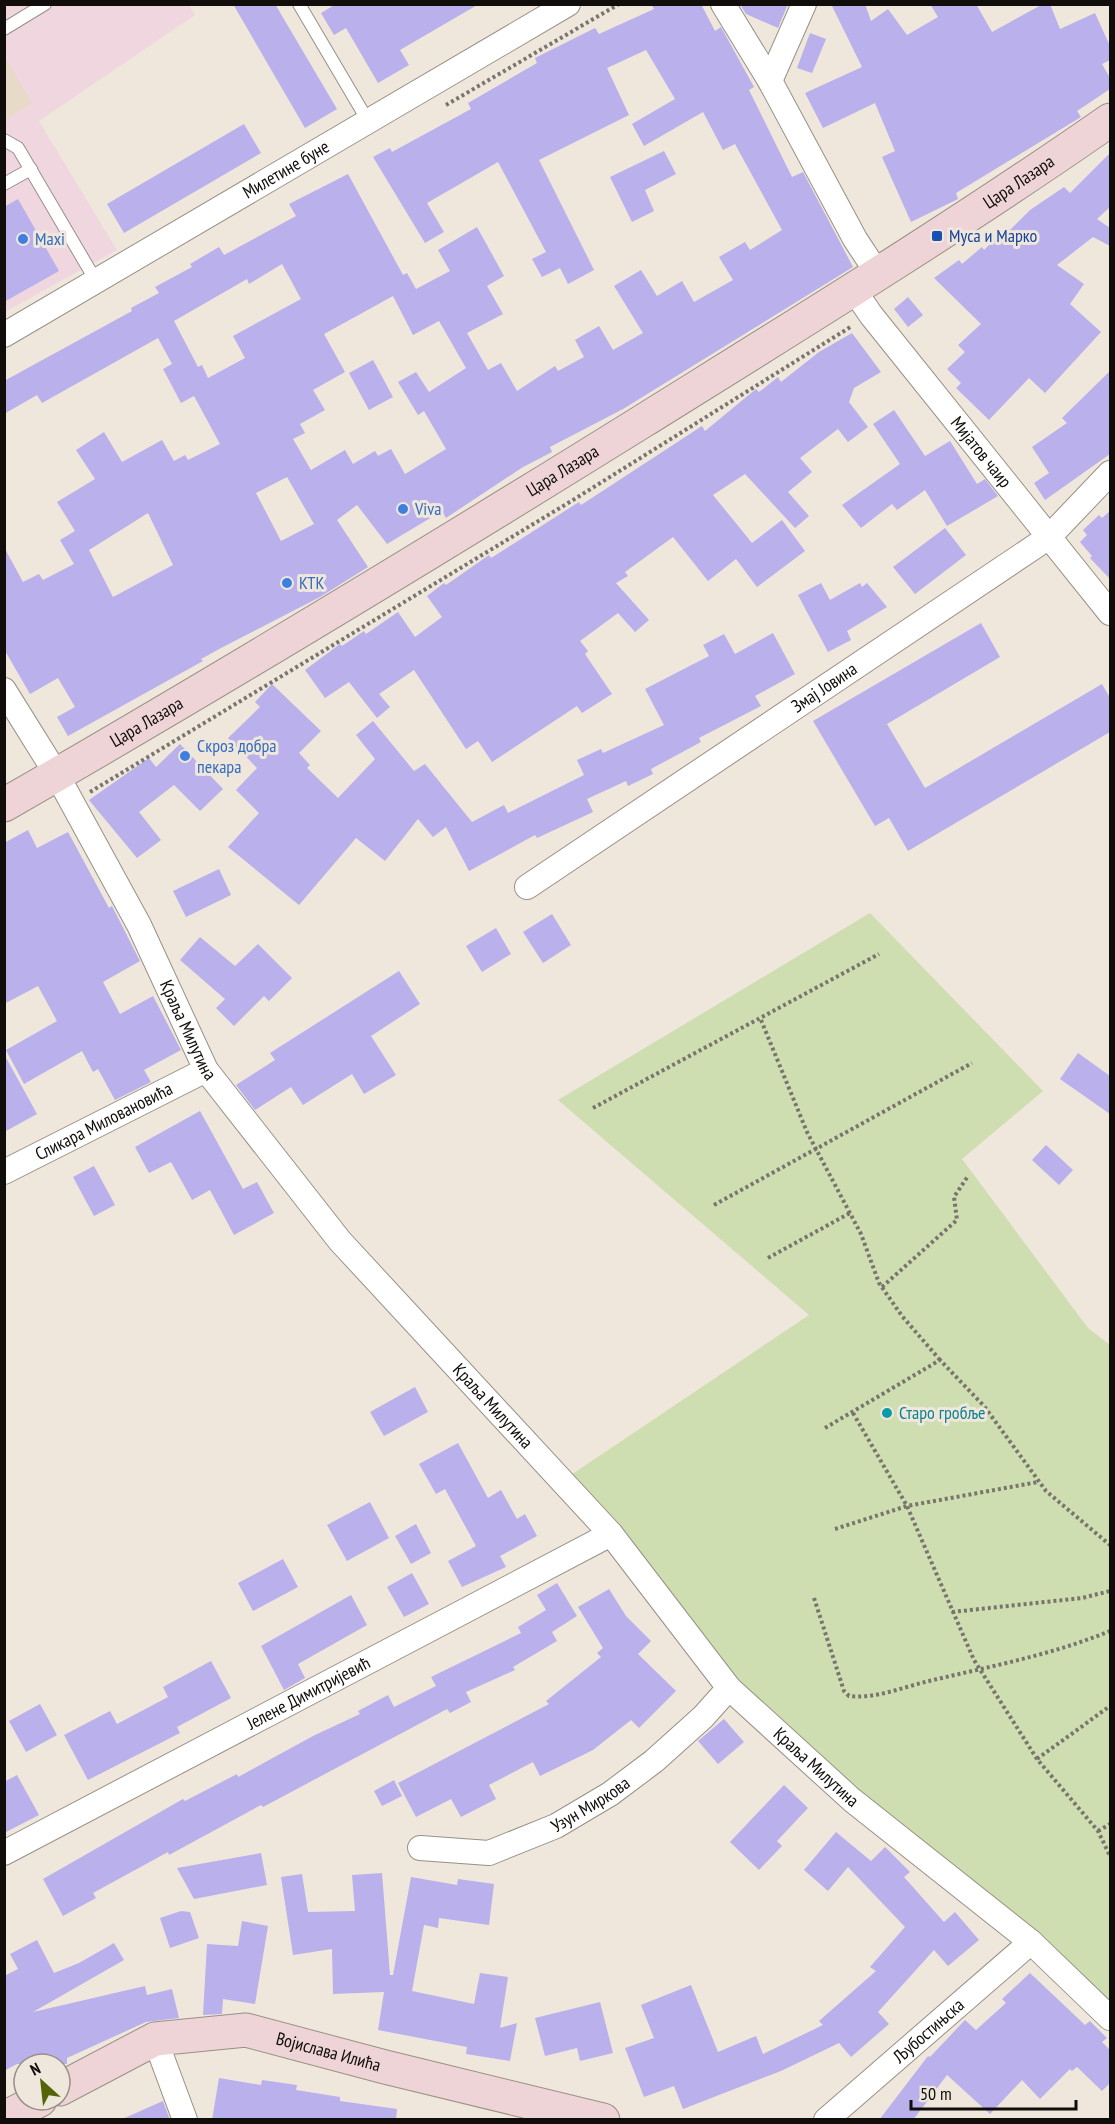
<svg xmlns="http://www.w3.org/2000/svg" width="1115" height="2124" viewBox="0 0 1115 2124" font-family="'PT Sans Narrow',sans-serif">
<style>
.commercial{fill:#f0d7df}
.built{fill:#e7dac9}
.green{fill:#cedeb0}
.building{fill:#bab0eb;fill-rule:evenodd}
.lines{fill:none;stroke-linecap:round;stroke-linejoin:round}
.lane-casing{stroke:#989086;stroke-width:14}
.street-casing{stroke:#989086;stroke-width:26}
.secondary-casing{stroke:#989086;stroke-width:35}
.path{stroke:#79746d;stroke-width:4;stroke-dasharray:3 3;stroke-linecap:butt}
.lane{stroke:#fff;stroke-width:12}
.street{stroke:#fff;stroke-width:24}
.secondary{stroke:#eed4d7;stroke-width:33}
.transit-dot{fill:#1a4fb4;stroke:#efe7dc;stroke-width:2}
.shop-dot{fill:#3f7fe0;stroke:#efe7dc;stroke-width:2}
.culture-dot{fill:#0f9aa8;stroke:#efe7dc;stroke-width:2}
.labels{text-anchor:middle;stroke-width:6;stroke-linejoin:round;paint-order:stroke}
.street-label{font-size:18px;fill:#100d0a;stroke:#efe7dc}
.transit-label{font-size:18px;fill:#164399;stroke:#efe7dc;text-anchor:start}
.shop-label{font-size:18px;fill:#366cbe;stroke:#efe7dc;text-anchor:start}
.culture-label{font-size:18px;fill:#0d838f;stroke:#efe7dc;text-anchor:start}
</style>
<rect width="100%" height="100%" fill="#efe7dc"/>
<polygon class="commercial" points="5,5 189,5 195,15 39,121 117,250 5,312"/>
<polygon class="built" points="5,57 32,103 5,120 4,120"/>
<polygon class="green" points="870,913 1043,1091 962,1159 1088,1328 1110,1345 1110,2018 729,1688 562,1481 809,1315 558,1100"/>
<g class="building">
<polygon points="233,4 275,4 337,109 305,128"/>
<polygon points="336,4 479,4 400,50 409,65 378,83 346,28 334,35 321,13"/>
<path d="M651 4H701L715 31 721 27 754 87 749 90 792 177 803 172 853 267 623 409 550 447 552 452 523 467 446 518 442 511 387 544 357 505 337 520 368 567 320 597 221 648 201 659 203 661 68 736 57 717 75 707 58 678 30 694 4 649V547L23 582 39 574 43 580 74 564 60 540 75 531 57 502 95 479 76 450 104 432 122 462 162 440 174 461 185 455 188 460 220 444 194 396 181 403 163 369 172 364 158 338 42 403 37 395 4 414V381L132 311 131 308 159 293 155 287 192 267 190 264 219 247 224 255 296 216 289 204 348 174 403 275 407 273 416 289 450 271 438 250 477 227 504 276 487 286 503 314 467 333 488 370 501 363 517 391 555 366 558 371 584 357 575 340 599 326 613 350 643 333 614 286 641 270 657 296 682 281 694 302 733 280 719 257 745 242 750 250 782 230 735 144 723 150 703 112 644 146 632 124 675 99 646 50 607 68 629 115 539 160 594 270 568 284 560 268 542 277 532 259 546 252 498 162 427 203 444 232 425 243 373 157 390 148 392 152 471 109 468 103 537 63 535 58 595 28 599 34 654 9ZM282 264 301 299 233 336 245 358 208 378 202 365 198 367 174 321 247 279 249 284ZM393 296 413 335 439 321 466 368 429 392 416 372 398 382 418 415 424 411 446 449 405 474 391 449 378 456 375 451 353 464 345 450 311 470 293 439 305 433 300 424 325 410 313 390 345 372 324 334ZM287 477 314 524 281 541 256 493ZM148 513 173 565 113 597 89 550Z"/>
<polygon points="740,4 788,4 778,28 746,14"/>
<polygon points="831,4 865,4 871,21 888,9 907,35 938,17 930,4 976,4 992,32 1043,4 1050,4 1060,29 1095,13 1110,46 1110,60 1102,64 1110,78 1110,89 1077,111 1081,117 956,193 958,199 911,222 882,157 895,151 875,103 823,128 805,93 862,67"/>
<polygon points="810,33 826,39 812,73 797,68"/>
<polygon points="244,124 261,153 124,233 107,204"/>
<polygon points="664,151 676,174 645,190 654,211 632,222 610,177"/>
<polygon points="1110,153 1110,207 1097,219 1110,228 1110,246 1093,237 1057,265 1084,284 1070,304 1101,332 1045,393 1029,378 989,420 956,388 961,383 947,369 965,352 958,345 981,324 934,278 959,260 962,264 982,247 984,250 998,236 1001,239 1030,210 1064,187 1070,193"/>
<polygon points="18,199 59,271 4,302 4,207"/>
<polygon points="908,297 923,315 908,327 894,309"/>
<polygon points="852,333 881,372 854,388 849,402 868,427 848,442 838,429 800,458 812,472 788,492 809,516 795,528 745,474 713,495 752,543 782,520 805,551 757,587 736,559 708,581 673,537 625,572 628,576 616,583 649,620 635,632 618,613 580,641 588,651 585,654 612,694 582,713 577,706 492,762 478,741 466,749 414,670 379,694 390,707 377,718 349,682 325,698 305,670 340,644 342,646 364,631 366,634 398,612 415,637 442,617 427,596 444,583 446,585 489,555 491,558 579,502 581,505 702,426 705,431 756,389 759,392 778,377 781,382 819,352"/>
<polygon points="373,360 393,397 369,410 349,373"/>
<polygon points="1110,371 1110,454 1045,500 1034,483 1049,473 1032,447 1067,423 1062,418"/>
<polygon points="894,410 925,456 950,441 977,484 985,479 998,496 947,526 925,490 897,510 892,504 861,528 842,505 900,464 873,424"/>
<polygon points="1110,511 1110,579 1090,558 1092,556 1080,542 1087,535 1083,530 1099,515 1102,518"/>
<polygon points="945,528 966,555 915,594 893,567"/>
<polygon points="821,583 830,600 860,583 862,587 867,583 887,607 847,631 851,640 828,652 798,595"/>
<polygon points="981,623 1000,657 887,724 925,788 1102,684 1110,698 1110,732 908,851 889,818 875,826 813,721"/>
<polygon points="773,633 795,674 755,696 761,706 699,738 701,742 651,769 653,774 628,786 626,781 587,799 593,812 537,838 535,835 469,871 446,827 433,837 418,819 385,861 356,838 299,905 228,847 259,813 236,790 257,768 228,738 260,707 255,702 272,684 321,731 299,753 310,765 307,768 338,798 375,759 356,735 373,721 414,771 425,764 472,822 504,805 508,813 584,775 577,760 601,749 603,753 664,725 645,689 709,656 703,645 724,634 735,654"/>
<polygon points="180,744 223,789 200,811 174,785 139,812 161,840 137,858 89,800 149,758 156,767"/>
<polygon points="28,830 37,848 68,832 109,908 112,906 140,961 103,982 120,1014 153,996 181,1050 144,1070 151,1082 115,1100 98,1069 93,1072 82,1051 24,1084 6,1050 57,1021 38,986 4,1004 4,843"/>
<polygon points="219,869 231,895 186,917 173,891"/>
<polygon points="552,914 571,945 543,963 523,932"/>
<polygon points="496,928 511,954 482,972 466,946"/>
<polygon points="200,937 235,966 258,944 292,978 269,1001 264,996 234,1026 216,1008 225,999 180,960"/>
<polygon points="399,971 420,1004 371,1036 396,1075 364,1094 352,1074 303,1105 291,1087 255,1110 236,1085 275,1060 270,1053"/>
<polygon points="1078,1053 1110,1076 1110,1114 1060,1079"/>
<polygon points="4,1054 37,1114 4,1132"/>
<polygon points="200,1111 243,1189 257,1182 274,1213 234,1235 210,1190 192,1200 171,1162 149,1173 135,1147"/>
<polygon points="1046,1145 1073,1170 1059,1185 1032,1160"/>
<polygon points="94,1166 115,1205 94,1216 73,1177"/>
<polygon points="415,1387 428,1412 384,1436 370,1412"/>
<polygon points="458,1443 488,1498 501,1490 517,1519 525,1514 537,1536 500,1556 506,1567 462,1587 448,1561 476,1546 445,1489 436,1494 419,1464"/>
<polygon points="370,1502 389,1538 347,1561 327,1525"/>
<polygon points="416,1524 431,1553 411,1564 395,1536"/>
<polygon points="283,1559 298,1587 253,1611 238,1583"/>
<polygon points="412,1573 429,1604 404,1617 387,1587"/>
<polygon points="557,1583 577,1616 552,1632 557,1641 513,1667 515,1670 466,1692 471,1702 450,1713 447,1709 263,1807 261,1805 169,1855 168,1852 93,1893 96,1898 63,1916 43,1879 183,1799 185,1801 237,1774 238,1777 313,1736 360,1714 358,1711 388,1695 394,1707 436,1686 431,1677 521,1633 518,1627 546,1610 537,1595"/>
<polygon points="609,1589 626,1616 651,1641 638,1654 676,1691 639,1728 631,1720 593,1750 540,1776 533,1762 489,1785 496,1799 461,1817 451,1799 416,1817 398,1783 549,1704 546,1701 601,1657 597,1653 603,1648 578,1607"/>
<polygon points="351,1595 367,1625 298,1664 305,1678 284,1690 261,1646"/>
<polygon points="211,1661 231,1698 177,1727 180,1733 88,1780 64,1735 110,1711 117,1724 168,1697 163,1687"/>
<polygon points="40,1704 57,1735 26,1752 9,1721"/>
<polygon points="724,1719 744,1742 718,1764 698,1741"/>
<polygon points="17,1775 39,1815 4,1833 4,1782"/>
<polygon points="394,1780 402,1796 382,1806 374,1791"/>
<polygon points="784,1785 808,1808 777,1841 782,1846 759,1870 730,1842"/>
<polygon points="836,1832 871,1861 885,1847 910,1872 904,1877 944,1922 955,1912 979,1940 948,1966 934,1950 878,2012 889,2024 851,2057 839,2043 781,2071 683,2109 674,2086 644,2097 625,2048 654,2038 641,2005 691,1985 718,2052 756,2036 763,2054 823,2025 819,2021 876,1971 870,1967 905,1927 848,1867 828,1891 804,1870"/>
<polygon points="261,1853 267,1885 194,1899 177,1868"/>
<polygon points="382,1873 390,1975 393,1975 411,1877 457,1885 458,1879 494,1884 489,1925 439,1918 438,1928 424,1925 412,1991 474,2004 480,1973 508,1977 500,2028 517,2023 510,2061 466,2054 467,2047 378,2030 384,1992 333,1994 332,1949 293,1955 281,1877 302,1874 308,1912 355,1911 352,1875"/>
<polygon points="181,1911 190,1912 199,1938 170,1948 160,1918"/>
<polygon points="242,1921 268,1926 255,2004 223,1999 222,2014 203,2015 207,1944 238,1946"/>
<polygon points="37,1940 54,1973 79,1963 114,1943 124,1960 33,2012 145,1986 147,1995 172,1989 179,2018 146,2022 67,2058 67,2064 17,2064 4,2071 4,1976 18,1969 10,1954"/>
<polygon points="1030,1973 1085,2025 1090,2021 1107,2038 1102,2042 1110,2050 1110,2083 1102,2091 1077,2067 1072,2071 1070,2069 1040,2099 1022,2080 990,2114 947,2075 913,2120 879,2120 928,2056 930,2057 965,2020 976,2030 1006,2003 1002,1999"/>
<polygon points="600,2002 613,2053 580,2061 577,2048 545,2056 535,2018"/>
<polygon points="219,2078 261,2085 262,2080 297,2085 296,2090 340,2097 340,2101 397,2109 396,2120 212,2120"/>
<polygon points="163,2101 170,2120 120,2120"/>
</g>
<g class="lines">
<g class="lane-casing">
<g id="lane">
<polyline points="299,4 368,121"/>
<polyline points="4,29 45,4"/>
<polyline points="4,140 18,148 96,281"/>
<polyline points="4,184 31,169"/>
</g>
</g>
<g class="street-casing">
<g id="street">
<polyline points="723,4 770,81 855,239 878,274"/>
<polyline points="770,81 804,4"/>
<path id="s1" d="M854 290 871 315 1110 613"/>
<path id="s2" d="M4 335 568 4"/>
<path id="s3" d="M4 690 57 775 139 925 206 1070 340 1241 611 1534 729 1688 852 1800 1031 1942 1110 2018"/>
<path id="s4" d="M527 887 1049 537 1110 473"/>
<path id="s5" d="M4 1172 206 1070"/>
<path id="s6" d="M420 1848 489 1853 556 1826 610 1794 654 1761 703 1717 729 1688"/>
<path id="s7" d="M4 1853 611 1534"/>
<polyline points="155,2039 185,2120"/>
<path id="s8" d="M826 2120 1031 1942"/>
</g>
</g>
<g class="secondary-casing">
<g id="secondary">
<path id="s9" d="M4 805C220 681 432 552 643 421 800 323 958 226 1110 120"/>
<path id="s10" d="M60 2089 155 2039 246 2030 385 2067 603 2120"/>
<polyline points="4,2118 40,2100"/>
</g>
</g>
<g class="path">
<polyline points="446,105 619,4"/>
<polyline points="90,792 573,500 852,326"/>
<polyline points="761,1020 807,1132 861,1234 879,1283 902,1316 940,1360"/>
<polyline points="593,1108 879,954"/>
<polyline points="714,1205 972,1063"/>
<polyline points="768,1258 850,1213"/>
<polyline points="882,1287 957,1220 954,1197 968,1176"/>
<polyline points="853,1413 907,1506 974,1660 1037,1759 1098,1831 1110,1856"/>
<polyline points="825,1428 940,1360 984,1406 1046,1491 1110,1545"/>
<polyline points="835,1529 907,1506 1038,1482"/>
<path d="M814 1598 844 1691 849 1696C874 1699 901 1688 925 1682 987 1667 1052 1655 1110 1631"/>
<polyline points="952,1612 1082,1598 1110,1591"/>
<polyline points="1037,1759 1110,1706"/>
<polyline points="1098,1831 1110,1824"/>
</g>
<use href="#lane" class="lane"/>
<use href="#street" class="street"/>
<use href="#secondary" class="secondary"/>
</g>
<rect class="transit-dot" x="931" y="230" width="12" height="12" rx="3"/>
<g class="shop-dot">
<circle cx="23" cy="239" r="6"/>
<circle cx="403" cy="509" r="6"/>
<circle cx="287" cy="583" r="6"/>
<circle cx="185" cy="756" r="6"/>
</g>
<circle class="culture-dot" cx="887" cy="1413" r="6"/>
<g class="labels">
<g class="street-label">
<text dy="6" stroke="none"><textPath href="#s2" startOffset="327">Милетине буне</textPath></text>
<text dy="6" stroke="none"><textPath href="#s9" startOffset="1191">Цара Лазара</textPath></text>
<text dy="6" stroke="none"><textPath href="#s1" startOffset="206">Мијатов чаир</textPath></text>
<text dy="6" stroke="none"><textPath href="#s9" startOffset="651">Цара Лазара</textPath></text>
<text dy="6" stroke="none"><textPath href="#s4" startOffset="358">Змај Јовина</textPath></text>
<text dy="6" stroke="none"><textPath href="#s9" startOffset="165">Цара Лазара</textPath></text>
<text dy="6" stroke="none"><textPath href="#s3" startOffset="387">Краља Милутина</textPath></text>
<text dy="6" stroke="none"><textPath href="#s5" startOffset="112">Сликара Миловановића</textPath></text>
<text dy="6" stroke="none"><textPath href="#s3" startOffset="873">Краља Милутина</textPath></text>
<text dy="6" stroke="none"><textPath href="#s7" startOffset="344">Јелене Димитријевић</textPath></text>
<text dy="6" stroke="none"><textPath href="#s3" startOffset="1359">Краља Милутина</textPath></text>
<text dy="6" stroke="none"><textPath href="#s6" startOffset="182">Узун Миркова</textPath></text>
<text dy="6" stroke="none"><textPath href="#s8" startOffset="136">Љубостињска</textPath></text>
<text dy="6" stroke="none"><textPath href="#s10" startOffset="284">Војислава Илића</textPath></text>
</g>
<g class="transit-label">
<text x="949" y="242">Муса и Марко</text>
</g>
<g class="shop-label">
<text x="35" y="245">Maxi</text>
<text x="415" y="515">Viva</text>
<text x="299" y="589">KTK</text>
<text x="197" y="752">Скроз добра<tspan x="197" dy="21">пекара</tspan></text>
</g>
<g class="culture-label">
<text x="899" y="1419">Старо гробље</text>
</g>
</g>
<rect width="1115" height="2124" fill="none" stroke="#100d0a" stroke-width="12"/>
<g transform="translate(42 2082) rotate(333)"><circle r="28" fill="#efe7dc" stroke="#969088" stroke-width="1.5"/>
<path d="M0-4.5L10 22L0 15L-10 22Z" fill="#566409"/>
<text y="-9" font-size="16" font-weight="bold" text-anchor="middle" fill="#100d0a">N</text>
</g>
<path d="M911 2100v9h165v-9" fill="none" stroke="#100d0a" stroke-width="3"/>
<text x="920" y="2100" font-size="18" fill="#100d0a" stroke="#efe7dc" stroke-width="4.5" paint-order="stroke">50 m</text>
</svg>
